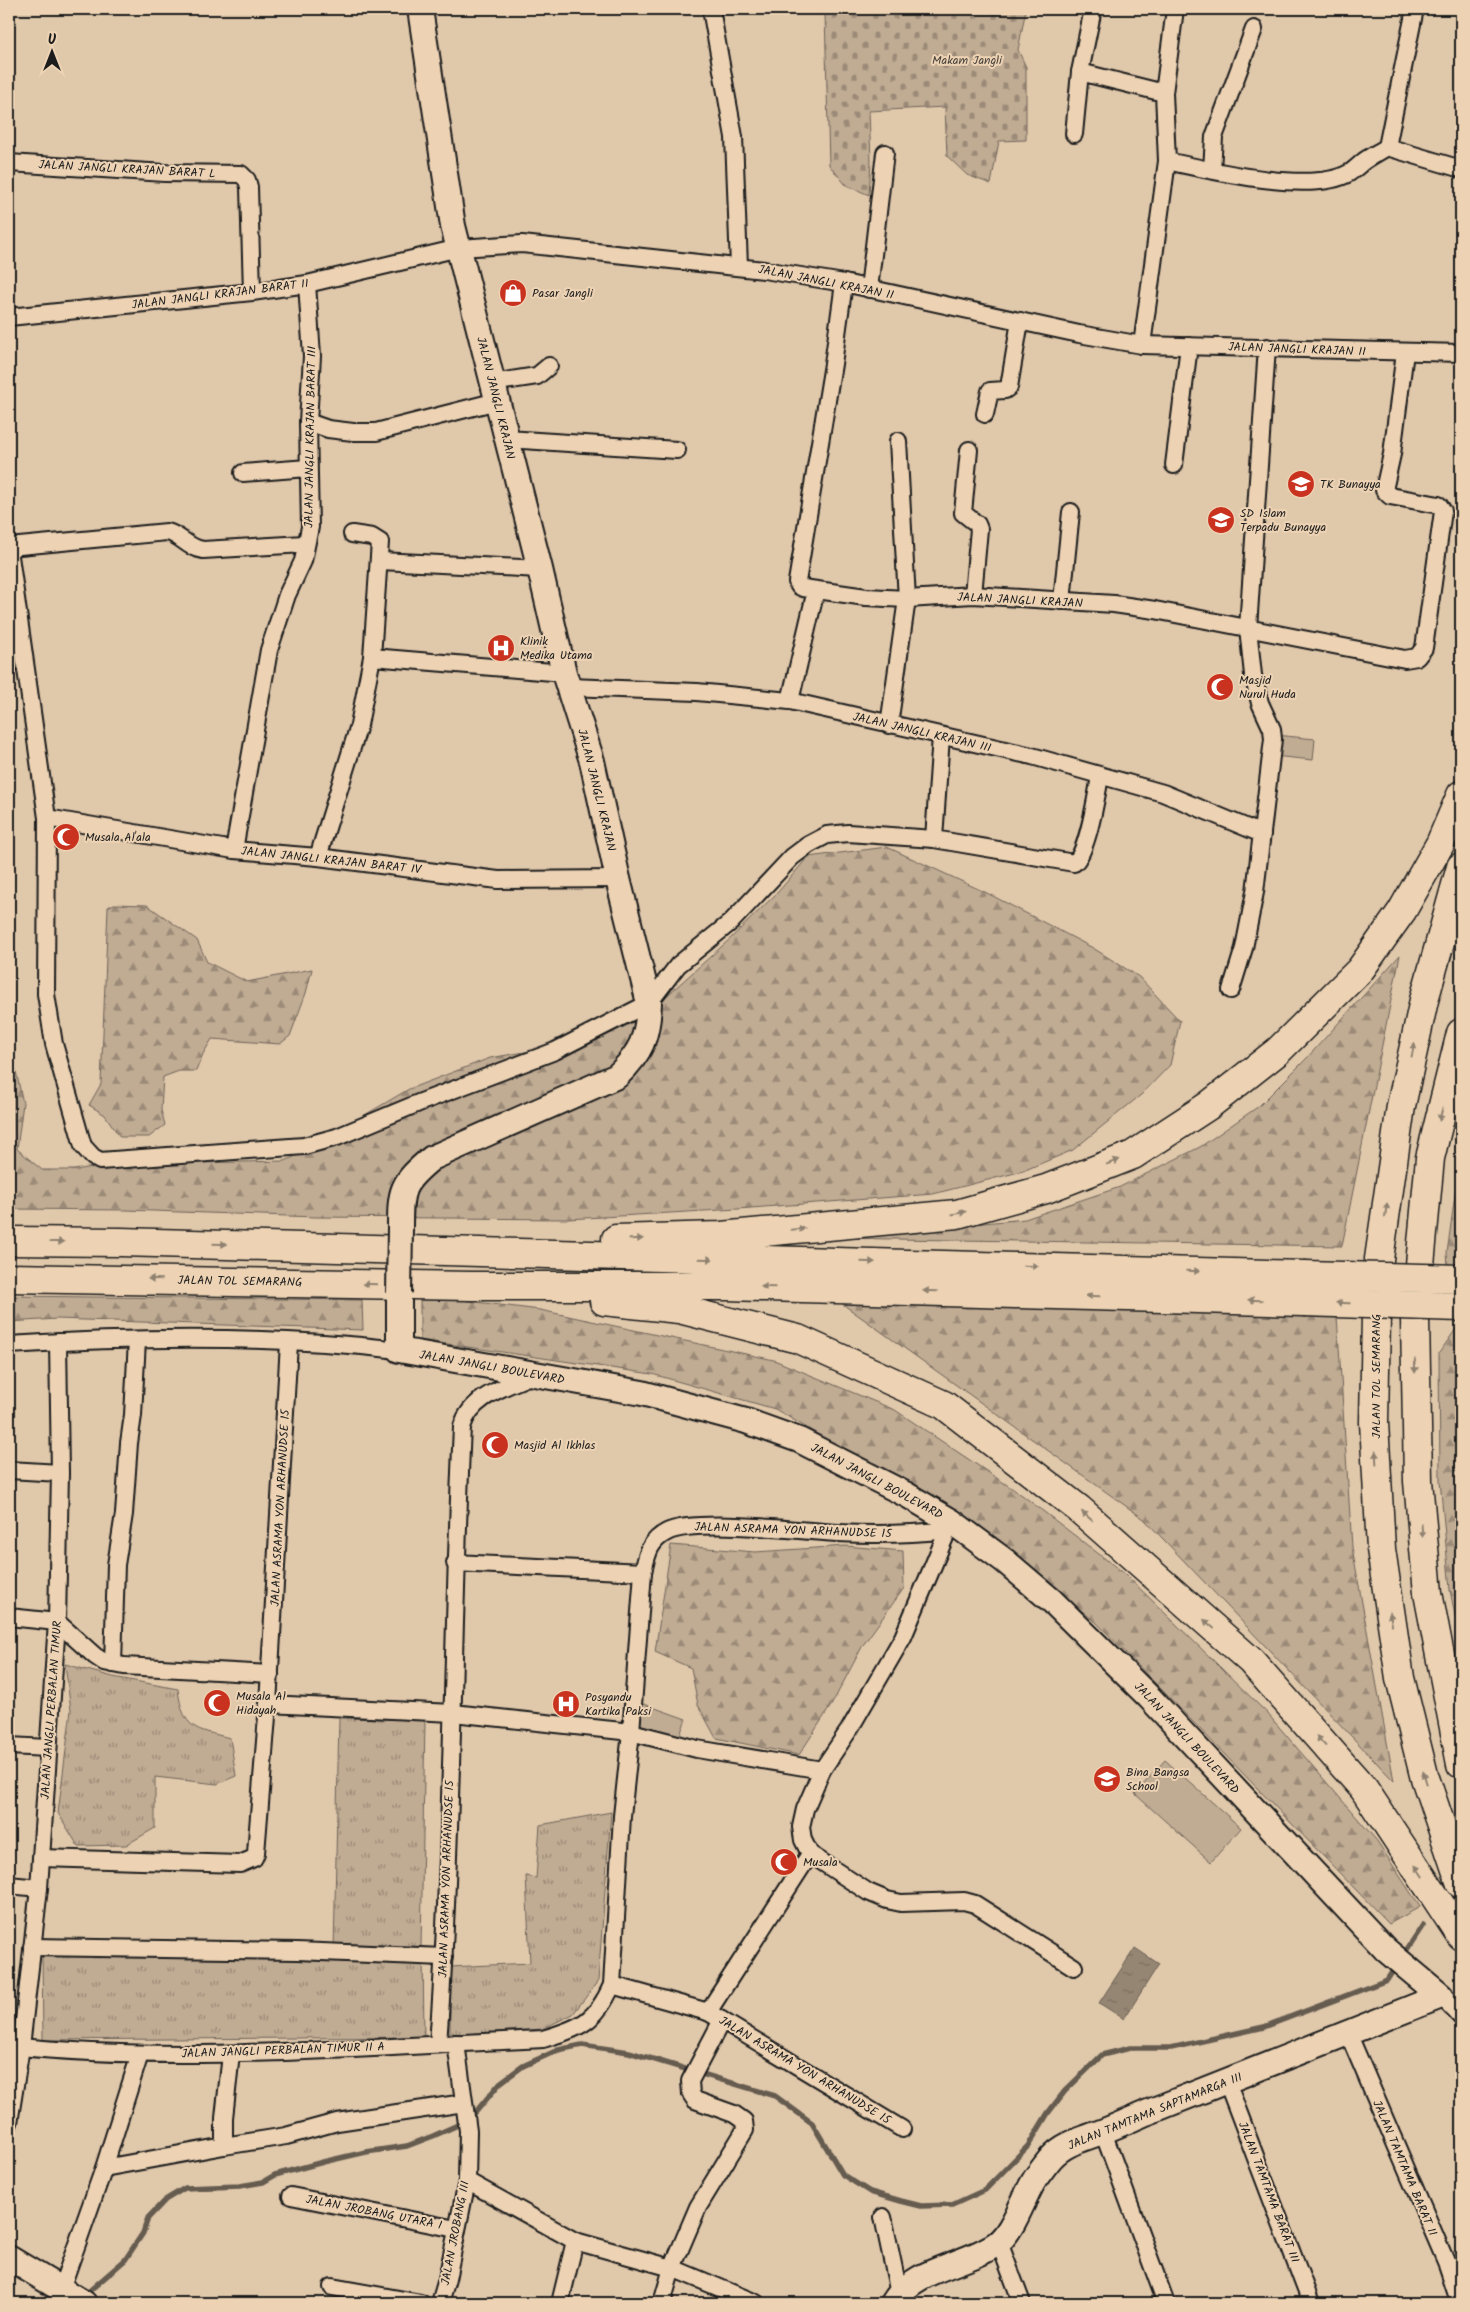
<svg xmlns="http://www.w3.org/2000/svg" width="1470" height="2312" viewBox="0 0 1470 2312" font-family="Kalam,sans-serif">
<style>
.grass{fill:url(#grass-tufts);stroke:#6e6458}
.forest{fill:url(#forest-firs);stroke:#6e6458}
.cemetery{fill:url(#cemetery-stones);stroke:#6e6458}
.park{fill:#c0ab93;stroke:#6e6458}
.water{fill:url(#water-ripples);stroke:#655c50}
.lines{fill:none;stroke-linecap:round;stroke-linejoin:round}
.stream{stroke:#655c50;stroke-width:5.5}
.street-casing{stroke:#1c1c1c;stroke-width:20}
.secondary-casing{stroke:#1c1c1c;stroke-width:28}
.highway-casing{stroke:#1c1c1c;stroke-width:31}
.street{stroke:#edd3b4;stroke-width:16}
.secondary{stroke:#edd3b4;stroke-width:24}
.highway{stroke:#edd3b4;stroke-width:28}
.secondary-bridge-casing{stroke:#1c1c1c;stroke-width:28;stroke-linecap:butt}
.highway-bridge-casing{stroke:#1c1c1c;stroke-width:31;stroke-linecap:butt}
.secondary-bridge{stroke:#edd3b4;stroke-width:24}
.highway-bridge{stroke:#edd3b4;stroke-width:28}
.oneway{fill:#8f8170}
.labels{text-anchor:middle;stroke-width:4;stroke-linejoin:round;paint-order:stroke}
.park-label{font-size:12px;fill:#45403a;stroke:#edd3b4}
.street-label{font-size:12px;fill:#1c1c1c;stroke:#edd3b4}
.poi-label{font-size:12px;fill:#1c1c1c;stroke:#edd3b4;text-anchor:start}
</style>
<defs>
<pattern id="grass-tufts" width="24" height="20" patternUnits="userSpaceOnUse" patternTransform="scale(1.25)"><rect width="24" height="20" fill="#c0ab93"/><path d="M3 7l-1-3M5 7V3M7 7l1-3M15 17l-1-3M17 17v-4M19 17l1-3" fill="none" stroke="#9b8a77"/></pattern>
<pattern id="forest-firs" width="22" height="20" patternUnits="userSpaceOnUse" patternTransform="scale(1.25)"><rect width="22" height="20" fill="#c0ab93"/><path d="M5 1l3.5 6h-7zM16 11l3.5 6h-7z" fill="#9b8a77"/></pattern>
<pattern id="cemetery-stones" width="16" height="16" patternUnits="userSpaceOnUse" patternTransform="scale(1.25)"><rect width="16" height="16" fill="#c0ab93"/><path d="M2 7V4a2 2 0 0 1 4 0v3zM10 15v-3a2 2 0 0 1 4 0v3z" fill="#9b8a77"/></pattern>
<pattern id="water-ripples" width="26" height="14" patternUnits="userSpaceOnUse" patternTransform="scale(1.25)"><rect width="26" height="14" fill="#958673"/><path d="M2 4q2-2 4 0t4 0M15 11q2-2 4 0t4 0" fill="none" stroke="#796d5e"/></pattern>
</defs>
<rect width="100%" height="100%" fill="#e0c8ab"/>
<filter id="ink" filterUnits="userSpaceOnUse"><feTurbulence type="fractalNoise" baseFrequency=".02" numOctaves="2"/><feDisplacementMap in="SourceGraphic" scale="10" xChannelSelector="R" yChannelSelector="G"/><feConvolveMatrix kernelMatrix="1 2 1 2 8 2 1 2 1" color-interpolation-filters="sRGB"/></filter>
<g filter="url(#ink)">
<g class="grass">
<path d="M65 1664 113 1677 178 1689C183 1730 195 1729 230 1738L236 1776 217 1784 155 1777V1828L126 1845 78 1846 58 1813 71 1710Z"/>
<polygon points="339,1718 425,1720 421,1949 423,1949 424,2037 43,2040 42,1953 334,1950"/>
<polygon points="611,1812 598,1981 573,2014 542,2029 450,2035 450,1967 530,1963 526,1876 536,1878 540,1825"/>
</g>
<g class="forest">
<polygon points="887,847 987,893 1093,948 1139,977 1180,1021 1170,1065 1142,1094 1073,1150 1023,1171 933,1194 738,1209 568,1219 315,1217 126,1210 9,1209 9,1039 23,1103 17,1149 42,1170 74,1170 107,1165 285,1161 324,1143 358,1119 409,1089 490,1058 571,1044 662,1000 730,939 778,892 808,857"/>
<polygon points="114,904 147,905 197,940 207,962 247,982 312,969 306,993 290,1036 280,1044 212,1039 203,1054 196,1071 179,1071 163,1077 161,1110 165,1125 149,1137 120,1137 105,1115 89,1105 101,1084 108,907"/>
<polygon points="1400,955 1342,1246 829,1238 1025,1219 1120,1187 1200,1147 1259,1106 1306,1059"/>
<polygon points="1461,1151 1461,1267 1448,1266 1447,1253"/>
<polygon points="420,1295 540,1310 774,1360 895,1410 1022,1495 1125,1574 1267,1713 1377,1841 1420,1907 1389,1924 1097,1623 995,1541 880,1471 775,1409 652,1374 420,1340"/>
<polygon points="9,1296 362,1300 363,1330 57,1319 9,1322"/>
<polygon points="834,1298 1337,1316 1352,1547 1394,1781 1144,1519"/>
<polygon points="1461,1326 1461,1646 1450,1590 1440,1480 1439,1353 1456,1329"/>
<polygon points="671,1545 755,1552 846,1546 903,1551 904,1588 863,1645 832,1704 799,1755 716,1738 698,1705 691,1668 655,1652"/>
</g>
<polygon class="cemetery" points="830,9 1026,9 1018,50 1026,67 1026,140 999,141 991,184 967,175 947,156 945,107 869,111 871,161 869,195 846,185 829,165 825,14"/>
<g class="park">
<polygon points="1276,735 1315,739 1313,760 1273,756"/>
<polygon points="644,1704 686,1719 678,1740 636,1724"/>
<polygon points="1165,1760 1241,1828 1211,1862 1135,1794"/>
</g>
<polygon class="water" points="1135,1948 1159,1964 1124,2019 1099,2003"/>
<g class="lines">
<g class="stream">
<polyline points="1402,1957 1423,1925"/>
<polyline points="86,2297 88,2292 125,2260 143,2233 148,2218 165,2200 185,2188 240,2186 263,2182 275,2175 323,2162 366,2152 407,2146 433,2136 469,2120 500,2083 523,2066 558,2050 582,2045 629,2052 775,2096 812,2123 843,2175 870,2192 901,2201 921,2206 952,2205 985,2190 1028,2146 1048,2113 1065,2091 1102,2055 1130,2048 1171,2048 1264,2027 1387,1980 1397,1964"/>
</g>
<g class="street-casing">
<g id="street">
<polyline points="711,9 734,137 739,266"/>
<polyline points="1093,9 1080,72 1164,93 1167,161 1142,345"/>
<polyline points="1164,93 1175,9"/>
<polyline points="1074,134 1080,72"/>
<polyline points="1387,147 1461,169"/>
<path d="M1167 161C1209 170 1311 195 1349 173 1354 170 1359 165 1364 161 1371 156 1379 152 1387 147L1415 9"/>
<polyline points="9,163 165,173 241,174 247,180 249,187 252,292"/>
<polyline points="1212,170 1214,137 1254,29"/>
<polyline points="844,283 833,364 797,582 799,586 803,588 866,597 907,599 973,595 1114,604 1155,610 1405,659 1417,657 1424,648 1443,511 1439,505 1390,496 1384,490 1392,454 1405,352"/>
<polyline points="869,289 885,153"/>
<polyline points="9,317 252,292 307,284 459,248 522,244 764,270 844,283 1079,334 1142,345 1461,353"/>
<polyline points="492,383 537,376 549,366"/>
<polyline points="985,414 990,391 1005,390 1009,387 1020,321"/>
<polyline points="308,422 328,429 353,432 376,432 497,401"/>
<polyline points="507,439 677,450"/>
<polyline points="969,450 963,513 977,524 979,529 973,595"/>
<polyline points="1174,465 1189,346"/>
<polyline points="243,473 308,468"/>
<path d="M9 547 167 532C181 535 187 548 203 550L305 544"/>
<path d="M9 549 47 818 46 994 54 1044 83 1146 93 1157 100 1161 304 1146 337 1137 421 1102 555 1051 649 1003 678 965 731 922 792 857 808 845 827 835 848 833 934 839 1074 863C1087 854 1097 794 1100 776"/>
<polyline points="380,561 540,569"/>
<polyline points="1062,601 1071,512"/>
<polyline points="372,657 564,673"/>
<polyline points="570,687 697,692 790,701 1032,756 1163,793 1262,834"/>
<polyline points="790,701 816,590"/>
<polyline points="889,725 907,599 898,441"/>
<polyline points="47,818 234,850 318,857 498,880 618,879"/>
<polyline points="934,839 941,736"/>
<polyline points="234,850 269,650 287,595 303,561 310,527 308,422 312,356 307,284"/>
<polyline points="318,857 359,725 372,657 380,542 372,537 352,534"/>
<polyline points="1231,990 1244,948 1255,892 1273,739 1272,729 1260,703 1253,675 1248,628 1267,347"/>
<path d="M9 1345C135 1337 273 1335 399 1350"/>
<polyline points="9,1470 60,1473"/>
<polyline points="951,1523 903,1637 849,1730 822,1770 805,1809 801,1827 803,1840 810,1854 868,1892 887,1900 901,1903 964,1901 975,1904 1074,1967"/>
<polyline points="455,1563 643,1572"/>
<polyline points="9,1617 57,1622"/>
<polyline points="57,1622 95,1656 104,1662 124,1666 270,1674"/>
<polyline points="113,1664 116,1565 124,1514 129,1443 133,1415 137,1340"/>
<polyline points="268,1704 453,1713 631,1732 697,1749 822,1770"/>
<polyline points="9,1746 48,1748"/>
<polyline points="41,1858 240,1864 254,1858 256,1853 268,1704 289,1343"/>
<polyline points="9,1885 39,1888"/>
<polyline points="32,1947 297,1951 444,1957"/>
<polyline points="612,1985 708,2012 902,2129"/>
<polyline points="1441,1996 1461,2017"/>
<polyline points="708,2012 810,1854"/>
<polyline points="722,2020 690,2081 691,2094 695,2100 734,2114 744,2121 745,2130 698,2207 672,2268 756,2303"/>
<polyline points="1348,2033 1447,2264 1460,2303"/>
<path d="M438 2044C453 1839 452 1633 462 1427 471 1395 507 1387 534 1374"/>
<path d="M9 2046C186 2064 365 2047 543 2039 580 2028 596 2022 612 1985L622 1816 631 1732 643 1572C647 1555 649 1541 667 1532 696 1518 801 1531 838 1533 875 1535 912 1534 949 1530"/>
<polyline points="1227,2082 1311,2303"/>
<polyline points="9,2123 21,2047 39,1888 57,1622 60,1473 58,1342"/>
<polyline points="1103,2132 1166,2303"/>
<polyline points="224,2146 286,2136 337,2122 464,2103"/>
<polyline points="104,2168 224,2146 224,2118 231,2054"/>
<polyline points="467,2181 575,2241 672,2268 662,2303"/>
<polyline points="291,2196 456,2229"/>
<polyline points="883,2217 899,2293"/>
<polyline points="999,2242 1022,2303"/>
<polyline points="332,2287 421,2303"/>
<polyline points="61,2289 104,2168 140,2054"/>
<polyline points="440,2303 447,2279 467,2181 468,2131 456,2043"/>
<polyline points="560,2303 575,2241"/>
</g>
</g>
<g class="secondary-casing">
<g id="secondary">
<path d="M400 1228C400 1190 401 1183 432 1158L617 1076C641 1053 648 1037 649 1003L618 879 592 761 564 673 540 569 453 226 420 9"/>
<path d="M399 1293V1350L642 1393 746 1421 799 1440 907 1495 951 1521 1005 1561 1052 1601 1149 1697 1386 1950 1441 1996 1146 2113C1132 2119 1119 2125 1104 2131 1085 2139 1065 2142 1051 2158 1045 2165 1040 2172 1035 2179 1024 2196 1013 2233 996 2244 965 2266 913 2268 893 2303"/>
<polyline points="9,2258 84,2303"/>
</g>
</g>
<g class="highway-casing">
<g id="highway">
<polyline points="1461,867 1424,1000 1401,1106 1379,1259 1376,1316 1374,1422 1381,1549 1400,1678 1424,1775 1461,1884"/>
<polyline points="1461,1033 1430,1158 1415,1318 1418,1481 1428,1593 1461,1764"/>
<polyline points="616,1239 721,1236 957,1214 1046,1189 1133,1155 1208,1106 1278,1051 1360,970 1402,911 1440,844 1461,795"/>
<polyline points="9,1241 121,1242 1304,1275"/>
<polyline points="9,1278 471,1286 727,1286 1304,1302"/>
<polyline points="604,1301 679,1309 798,1339 944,1405 1079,1509 1251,1661 1364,1789 1461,1936"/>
</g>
</g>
<use href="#street" class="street"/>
<use href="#secondary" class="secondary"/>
<use href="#highway" class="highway"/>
<g class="secondary-bridge-casing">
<polyline id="secondary-bridge" points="399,1293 400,1228"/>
</g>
<g class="highway-bridge-casing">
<g id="highway-bridge">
<polyline points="1304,1275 1461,1279"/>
<polyline points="1304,1302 1461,1307"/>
</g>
</g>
<use href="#secondary-bridge" class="secondary-bridge"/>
<use href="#highway-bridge" class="highway-bridge"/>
</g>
<defs><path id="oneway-solid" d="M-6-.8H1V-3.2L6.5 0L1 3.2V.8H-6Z" transform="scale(1.25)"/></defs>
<g class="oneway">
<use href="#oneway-solid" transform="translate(1413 1050) rotate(-78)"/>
<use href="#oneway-solid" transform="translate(1441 1114) rotate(104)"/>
<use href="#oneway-solid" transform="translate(1113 1162) rotate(-21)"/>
<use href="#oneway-solid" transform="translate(1386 1210) rotate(-82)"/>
<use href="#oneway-solid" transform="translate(959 1213) rotate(-12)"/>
<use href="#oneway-solid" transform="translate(798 1229) rotate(-5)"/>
<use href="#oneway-solid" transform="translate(636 1239) rotate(-2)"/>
<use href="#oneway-solid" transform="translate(57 1242)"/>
<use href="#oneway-solid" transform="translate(220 1244) rotate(1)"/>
<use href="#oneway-solid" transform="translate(706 1259) rotate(2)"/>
<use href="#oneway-solid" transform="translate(868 1262) rotate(1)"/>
<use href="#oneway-solid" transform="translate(1031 1266) rotate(2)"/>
<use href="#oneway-solid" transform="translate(1193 1271) rotate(2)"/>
<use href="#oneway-solid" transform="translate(155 1279) rotate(-179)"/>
<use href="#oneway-solid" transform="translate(370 1284) rotate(-179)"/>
<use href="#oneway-solid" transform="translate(768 1287) rotate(-178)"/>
<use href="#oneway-solid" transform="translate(930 1291) rotate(-178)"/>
<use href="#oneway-solid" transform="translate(1093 1296) rotate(-178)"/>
<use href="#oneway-solid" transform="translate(1255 1300) rotate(-178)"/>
<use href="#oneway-solid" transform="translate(1343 1303) rotate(-178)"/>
<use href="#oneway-solid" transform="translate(1415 1366) rotate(89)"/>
<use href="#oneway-solid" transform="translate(1376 1458) rotate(-93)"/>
<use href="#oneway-solid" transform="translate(1087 1516) rotate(-139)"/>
<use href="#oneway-solid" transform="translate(1422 1530) rotate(85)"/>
<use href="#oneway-solid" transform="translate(1391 1619) rotate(-99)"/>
<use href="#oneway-solid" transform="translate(1209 1624) rotate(-139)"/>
<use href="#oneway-solid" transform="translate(1321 1741) rotate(-132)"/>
<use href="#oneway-solid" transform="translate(1425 1778) rotate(-106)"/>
<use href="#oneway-solid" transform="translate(1419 1871) rotate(-124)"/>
</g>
</g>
<defs>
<g id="shop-disc" transform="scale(1.4375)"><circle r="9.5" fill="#c8321e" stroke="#edd3b4"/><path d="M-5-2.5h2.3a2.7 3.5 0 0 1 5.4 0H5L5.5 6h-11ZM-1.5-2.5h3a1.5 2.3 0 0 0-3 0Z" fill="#fff"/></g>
<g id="school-disc" transform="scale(1.4375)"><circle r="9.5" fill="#c8321e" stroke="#edd3b4"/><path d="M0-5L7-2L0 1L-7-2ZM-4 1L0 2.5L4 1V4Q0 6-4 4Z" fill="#fff"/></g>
<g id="hospital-disc" transform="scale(1.4375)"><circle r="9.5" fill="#c8321e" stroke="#edd3b4"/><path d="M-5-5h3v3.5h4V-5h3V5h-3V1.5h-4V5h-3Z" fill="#fff"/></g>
<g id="mosque-disc" transform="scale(1.4375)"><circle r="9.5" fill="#c8321e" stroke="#edd3b4"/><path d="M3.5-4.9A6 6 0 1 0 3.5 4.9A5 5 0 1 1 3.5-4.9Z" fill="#fff"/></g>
</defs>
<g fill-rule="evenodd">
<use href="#shop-disc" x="513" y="293"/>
<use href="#school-disc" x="1301" y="484"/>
<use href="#school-disc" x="1221" y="520"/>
<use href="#hospital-disc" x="501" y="648"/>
<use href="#mosque-disc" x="1220" y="687"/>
<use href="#mosque-disc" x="66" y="837"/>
<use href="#mosque-disc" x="495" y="1445"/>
<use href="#mosque-disc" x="217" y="1703"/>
<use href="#hospital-disc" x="566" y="1704"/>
<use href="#school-disc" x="1107" y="1779"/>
<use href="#mosque-disc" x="784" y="1862"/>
</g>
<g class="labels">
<g class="park-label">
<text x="967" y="64">Makam Jangli</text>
</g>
<g class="street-label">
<text transform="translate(127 169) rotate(3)" y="4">JALAN JANGLI KRAJAN BARAT L</text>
<text transform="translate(826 282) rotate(11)" y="4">JALAN JANGLI KRAJAN II</text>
<text transform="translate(220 294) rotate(-7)" y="4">JALAN JANGLI KRAJAN BARAT II</text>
<text transform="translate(1297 349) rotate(2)" y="4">JALAN JANGLI KRAJAN II</text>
<text transform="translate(496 398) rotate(76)" y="4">JALAN JANGLI KRAJAN</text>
<text transform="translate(310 437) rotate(-89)" y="4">JALAN JANGLI KRAJAN BARAT III</text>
<text transform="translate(1020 600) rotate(3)" y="4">JALAN JANGLI KRAJAN</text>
<text transform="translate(922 732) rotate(13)" y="4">JALAN JANGLI KRAJAN III</text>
<text transform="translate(597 790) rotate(76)" y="4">JALAN JANGLI KRAJAN</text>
<text transform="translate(331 860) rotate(6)" y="4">JALAN JANGLI KRAJAN BARAT IV</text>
<text transform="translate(240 1281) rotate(1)" y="4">JALAN TOL SEMARANG</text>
<text transform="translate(492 1367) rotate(10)" y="4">JALAN JANGLI BOULEVARD</text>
<text transform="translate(1376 1376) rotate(-90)" y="4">JALAN TOL SEMARANG</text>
<text transform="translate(877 1481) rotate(28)" y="4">JALAN JANGLI BOULEVARD</text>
<text transform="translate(280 1508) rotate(-87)" y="4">JALAN ASRAMA YON ARHANUDSE 15</text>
<text transform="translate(793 1530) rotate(2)" y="4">JALAN ASRAMA YON ARHANUDSE 15</text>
<text transform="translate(51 1710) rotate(-86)" y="4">JALAN JANGLI PERBALAN TIMUR</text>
<text transform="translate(1187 1738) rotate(47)" y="4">JALAN JANGLI BOULEVARD</text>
<text transform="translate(446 1879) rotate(-88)" y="4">JALAN ASRAMA YON ARHANUDSE 15</text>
<text transform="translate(283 2050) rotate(-2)" y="4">JALAN JANGLI PERBALAN TIMUR II A</text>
<text transform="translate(805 2070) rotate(31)" y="4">JALAN ASRAMA YON ARHANUDSE 15</text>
<text transform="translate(1155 2111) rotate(-22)" y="4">JALAN TAMTAMA SAPTAMARGA III</text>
<text transform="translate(1405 2168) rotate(67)" y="4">JALAN TAMTAMA BARAT II</text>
<text transform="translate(1269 2192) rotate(69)" y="4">JALAN TAMTAMA BARAT III</text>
<text transform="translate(374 2212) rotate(11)" y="4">JALAN JROBANG UTARA I</text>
<text transform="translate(455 2233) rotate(-79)" y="4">JALAN JROBANG III</text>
</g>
<g class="poi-label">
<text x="532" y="297">Pasar Jangli</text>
<text x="1320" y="488">TK Bunayya</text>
<text x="1240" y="517">SD Islam<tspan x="1240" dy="14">Terpadu Bunayya</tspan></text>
<text x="520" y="645">Klinik<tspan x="520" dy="14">Medika Utama</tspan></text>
<text x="1239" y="684">Masjid<tspan x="1239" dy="14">Nurul Huda</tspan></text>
<text x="85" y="841">Musala Al'ala</text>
<text x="514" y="1449">Masjid Al Ikhlas</text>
<text x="236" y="1700">Musala Al<tspan x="236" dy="14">Hidayah</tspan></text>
<text x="585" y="1701">Posyandu<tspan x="585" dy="14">Kartika Paksi</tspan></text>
<text x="1126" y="1776">Bina Bangsa<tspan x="1126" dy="14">School</tspan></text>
<text x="803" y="1866">Musala</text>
</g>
</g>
<rect width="1470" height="2312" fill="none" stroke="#edd3b4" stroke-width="30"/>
<rect x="15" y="15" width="1440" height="2282" fill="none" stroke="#1c1c1c" stroke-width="2" filter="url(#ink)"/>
<g transform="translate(52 52)" stroke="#edd3b4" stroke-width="4" paint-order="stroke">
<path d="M0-4L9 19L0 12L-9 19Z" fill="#1c1c1c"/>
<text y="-8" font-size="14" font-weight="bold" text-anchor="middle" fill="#1c1c1c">U</text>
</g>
</svg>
